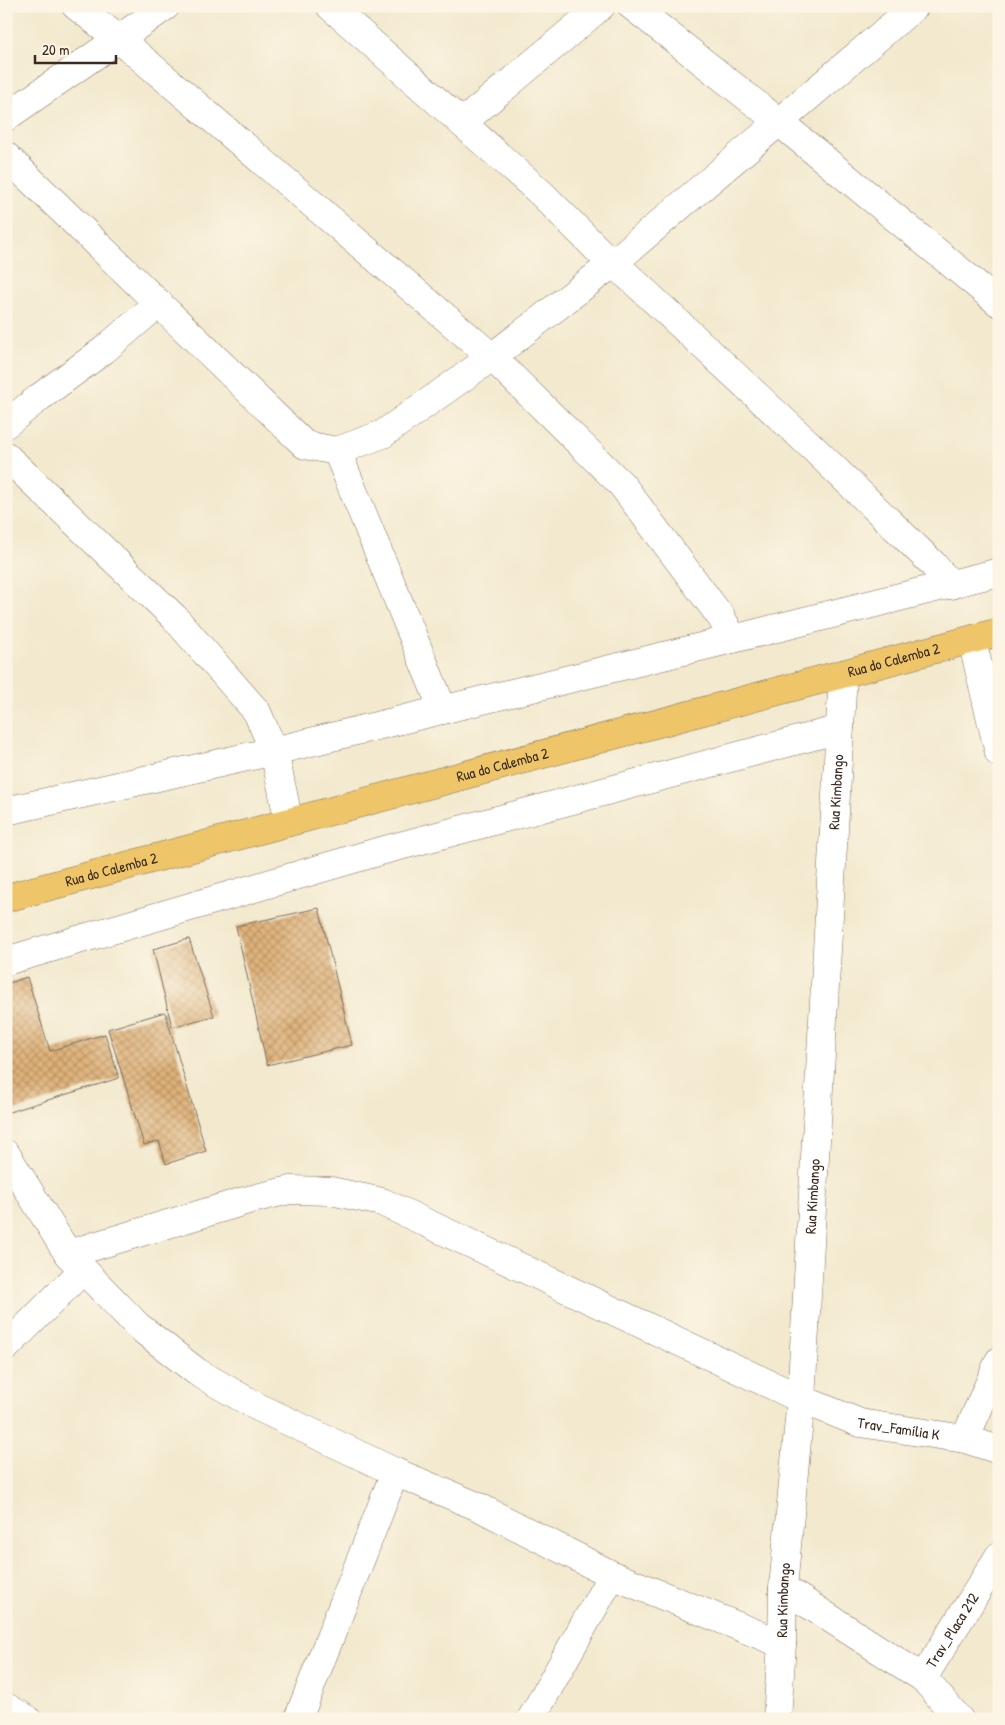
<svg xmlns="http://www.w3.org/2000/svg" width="1005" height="1725" viewBox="0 0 1005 1725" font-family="'Patrick Hand',sans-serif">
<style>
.building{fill:url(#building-cross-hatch)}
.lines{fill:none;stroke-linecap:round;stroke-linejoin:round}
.minor-casing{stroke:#7b6d5c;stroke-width:29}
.major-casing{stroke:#7b6d5c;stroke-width:29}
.minor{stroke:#fff;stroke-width:28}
.major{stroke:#eec569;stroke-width:28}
.labels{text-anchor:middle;stroke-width:4;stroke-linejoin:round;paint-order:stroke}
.street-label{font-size:15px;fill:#3b2a1e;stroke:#fcf5e5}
</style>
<defs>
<pattern id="building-cross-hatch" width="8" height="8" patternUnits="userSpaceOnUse" patternTransform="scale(1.25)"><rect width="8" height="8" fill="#dfb27a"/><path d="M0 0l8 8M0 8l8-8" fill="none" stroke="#b69163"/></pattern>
</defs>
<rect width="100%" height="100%" fill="#fcf5e5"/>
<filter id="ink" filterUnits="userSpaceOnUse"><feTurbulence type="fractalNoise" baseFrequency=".02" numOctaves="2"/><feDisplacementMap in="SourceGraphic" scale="10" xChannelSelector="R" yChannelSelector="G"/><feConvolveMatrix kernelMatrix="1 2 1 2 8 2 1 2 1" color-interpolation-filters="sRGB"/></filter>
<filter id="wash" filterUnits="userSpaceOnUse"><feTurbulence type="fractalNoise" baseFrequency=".0096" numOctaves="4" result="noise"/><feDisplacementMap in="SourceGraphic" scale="20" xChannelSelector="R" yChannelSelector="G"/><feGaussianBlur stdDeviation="1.12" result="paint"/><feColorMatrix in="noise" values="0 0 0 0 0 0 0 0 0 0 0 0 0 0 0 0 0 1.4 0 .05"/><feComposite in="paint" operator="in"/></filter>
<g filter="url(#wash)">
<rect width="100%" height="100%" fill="#f2e9ce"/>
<g id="blocks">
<g class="building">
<polygon points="319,908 352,1045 267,1065 236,926"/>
<polygon points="189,939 214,1016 172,1027 153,949"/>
<polygon points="27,977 50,1051 105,1034 119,1078 6,1113 6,984"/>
<polygon points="165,1012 206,1151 166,1164 159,1141 144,1145 108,1029"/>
</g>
</g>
</g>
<g filter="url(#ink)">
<use href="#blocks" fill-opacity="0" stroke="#7b6d5c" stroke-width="1"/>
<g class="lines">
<g class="minor-casing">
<g id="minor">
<polyline points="76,6 119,39 492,357 622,485 721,617 733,639"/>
<polyline points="330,6 542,194 612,264 628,276 812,447 932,563 951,585"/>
<polyline points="632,6 779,122 999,303"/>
<polyline points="6,117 166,6"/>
<polyline points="462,123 601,6"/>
<polyline points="6,156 305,445 337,451 383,434 492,357 612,264 915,6"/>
<polyline points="6,424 40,397 104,350 159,303"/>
<polyline points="337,451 443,710"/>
<polyline points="6,456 174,617 257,712 274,751 289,822"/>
<polyline points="972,640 999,753"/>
<polyline points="6,811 274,751 733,639 999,572"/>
<polyline points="6,961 377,852 840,729"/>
<polyline points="6,1154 68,1254 138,1326 197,1372 256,1406 395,1472 479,1507 612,1575 782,1644"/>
<path id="s1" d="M68 1254 248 1200 290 1190 331 1191 382 1202 801 1399 860 1423 965 1439 999 1450"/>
<polyline points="6,1347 83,1270"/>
<polyline points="965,1439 999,1361"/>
<polyline points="783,1588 923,1678 959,1719"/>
<path id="s2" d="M923 1678 999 1556"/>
<polyline points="6,1707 27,1719"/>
<polyline points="298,1719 395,1472"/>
<polyline points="531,1719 612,1575"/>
<path id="s3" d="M777 1719 782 1644 783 1588 801 1399 843 674"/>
</g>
</g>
<g class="major-casing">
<g id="major">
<path id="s4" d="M6 898 999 632"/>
</g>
</g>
<use href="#minor" class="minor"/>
<use href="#major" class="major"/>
</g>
</g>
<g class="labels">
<g class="street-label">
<text dy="5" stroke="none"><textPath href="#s4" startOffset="919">Rua do Calemba 2</textPath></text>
<text dy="5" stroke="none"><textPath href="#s4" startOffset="514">Rua do Calemba 2</textPath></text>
<text dy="5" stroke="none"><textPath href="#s3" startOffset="929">Rua Kimbango</textPath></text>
<text dy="5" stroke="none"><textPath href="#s4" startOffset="109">Rua do Calemba 2</textPath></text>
<text dy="5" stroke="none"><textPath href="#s3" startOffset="524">Rua Kimbango</textPath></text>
<text dy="5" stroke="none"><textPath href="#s1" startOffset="890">Trav_Família K</textPath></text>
<text dy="5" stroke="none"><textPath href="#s3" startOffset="119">Rua Kimbango</textPath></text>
<text dy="5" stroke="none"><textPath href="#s2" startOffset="56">Trav_Placa 212</textPath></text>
</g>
</g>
<rect width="1005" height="1725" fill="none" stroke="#fcf5e5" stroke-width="25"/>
<path d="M35 55v8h81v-8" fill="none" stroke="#3b2a1e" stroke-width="2.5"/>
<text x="42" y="55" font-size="15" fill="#3b2a1e" stroke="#fcf5e5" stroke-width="4" paint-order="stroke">20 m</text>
</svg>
